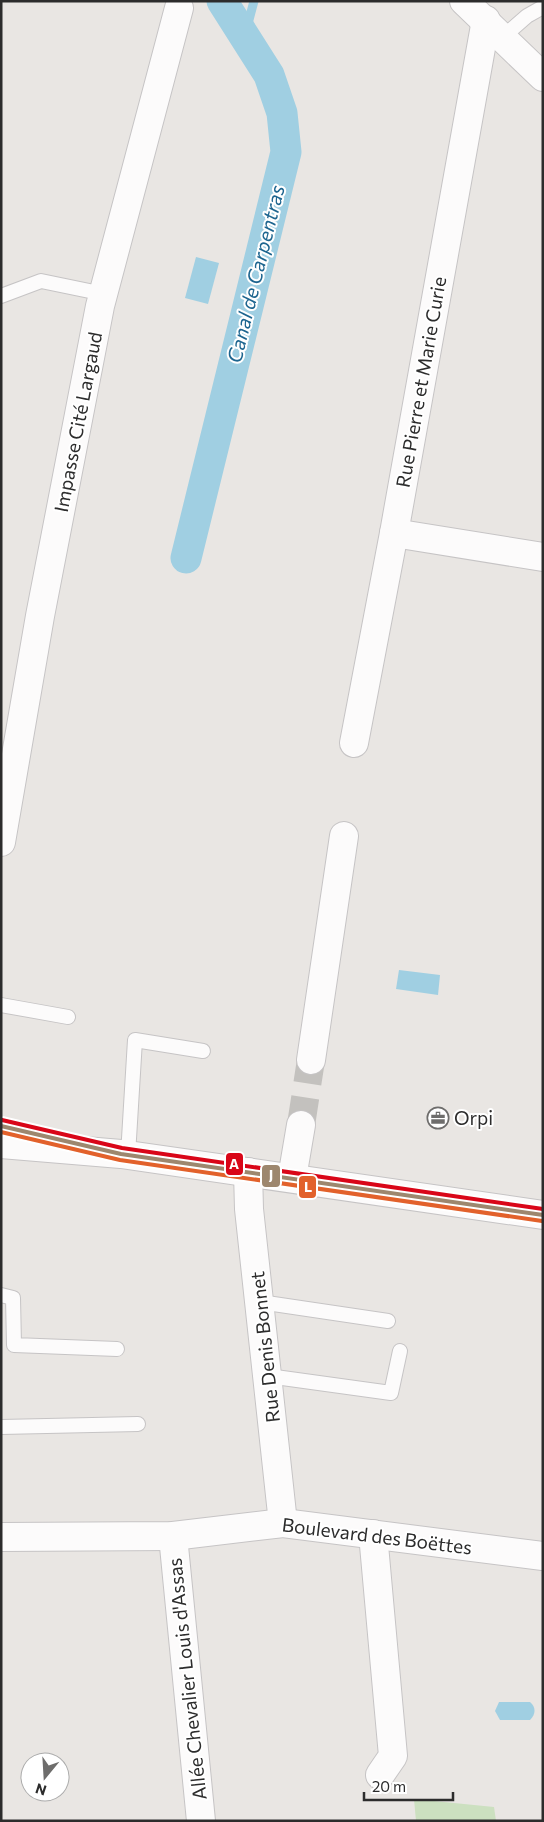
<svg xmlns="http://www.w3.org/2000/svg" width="544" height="1822" viewBox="0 0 544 1822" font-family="Commissioner,sans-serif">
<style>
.green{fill:#cce0c0}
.water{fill:#a0cfe2}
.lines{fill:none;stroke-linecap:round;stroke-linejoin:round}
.stream{stroke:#a0cfe2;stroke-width:9}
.canal{stroke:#a0cfe2;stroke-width:31}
.street-tunnel{stroke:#c3c1be;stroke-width:28;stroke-dasharray:28 14;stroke-linecap:butt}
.lane-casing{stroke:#c6c4c5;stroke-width:16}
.street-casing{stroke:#c6c4c5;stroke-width:30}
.secondary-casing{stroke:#c6c4c5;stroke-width:30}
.lane{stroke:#fcfbfb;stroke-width:14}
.street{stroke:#fcfbfb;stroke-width:28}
.secondary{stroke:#fcfbfb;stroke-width:28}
.bus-1-casing{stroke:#fff;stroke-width:8}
.bus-2-casing{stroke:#fff;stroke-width:8}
.bus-3-casing{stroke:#fff;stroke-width:8}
.bus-1{stroke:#9d876e;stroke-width:4}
.bus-2{stroke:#e2612b;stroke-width:4}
.bus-3{stroke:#d90618;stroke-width:4}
.labels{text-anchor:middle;stroke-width:4;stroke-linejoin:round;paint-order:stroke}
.street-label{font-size:19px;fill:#2c2c2c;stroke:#fff}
.poi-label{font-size:19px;fill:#2c2c2c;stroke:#fff;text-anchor:start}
.water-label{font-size:20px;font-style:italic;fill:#1d658f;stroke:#fff}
.line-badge{stroke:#fff;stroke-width:2}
.badge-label{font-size:14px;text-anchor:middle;font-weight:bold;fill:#fff}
</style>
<rect width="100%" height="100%" fill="#e9e6e3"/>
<polygon class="green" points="414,1799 494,1807 496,1821 416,1821"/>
<g class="water">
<polygon points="196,257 219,263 208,304 185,298"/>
<polygon points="399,970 440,975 438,995 396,989"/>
<path d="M499 1702H530C536 1707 536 1714 530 1720H500L495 1711Z"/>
</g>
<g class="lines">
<polyline class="stream" points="245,35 254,1"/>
<polyline class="canal" points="186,558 286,152 282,113 269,75 222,1"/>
<polyline class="street-tunnel" points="301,1125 311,1060"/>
<g class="lane-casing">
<g id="lane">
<polyline points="503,37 527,16 543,7"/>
<polyline points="1,296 41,281 104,294"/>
<polyline points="1,1005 68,1017"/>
<polyline points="128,1155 135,1040 203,1051"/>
<polyline points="1,1295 13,1298 14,1345 117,1349"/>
<polyline points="260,1302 388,1321"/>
<polyline points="268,1376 391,1393 400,1351"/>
<polyline points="1,1427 138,1424"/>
</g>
</g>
<g class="street-casing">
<g id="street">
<polyline points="464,1 543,77"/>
<polyline points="394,533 543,557"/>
<polyline points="354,743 394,533 486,20"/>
<polyline points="1,842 40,616 100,306 179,8"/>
<polyline points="311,1060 344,836"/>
<polyline points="248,1172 249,1209 283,1523"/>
<polyline points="292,1178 301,1125"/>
<polyline points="373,1534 393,1756 380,1775"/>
<polyline points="173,1536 201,1821"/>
<polyline points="1,1537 173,1536 283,1523 543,1556"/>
</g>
</g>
<g class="secondary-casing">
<polyline id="secondary" points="1,1144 121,1154 543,1215"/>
</g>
<use href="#lane" class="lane"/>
<use href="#street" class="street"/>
<use href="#secondary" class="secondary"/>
<g class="bus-1-casing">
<polyline id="bus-1" points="1,1126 121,1154 543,1215"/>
</g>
<g class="bus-2-casing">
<polyline id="bus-2" points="1,1132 120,1160 542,1221"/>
</g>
<g class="bus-3-casing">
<polyline id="bus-3" points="2,1120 122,1148 543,1209"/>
</g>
<use href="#bus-1" class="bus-1"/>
<use href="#bus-2" class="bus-2"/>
<use href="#bus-3" class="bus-3"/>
</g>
<defs>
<g id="office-ring" transform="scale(1.125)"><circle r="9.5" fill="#fff" stroke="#6e6d6c" stroke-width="1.5"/><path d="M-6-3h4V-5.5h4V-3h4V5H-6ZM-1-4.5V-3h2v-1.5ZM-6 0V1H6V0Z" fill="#6e6d6c"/></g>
</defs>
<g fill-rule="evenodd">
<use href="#office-ring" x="438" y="1118"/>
</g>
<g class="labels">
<g class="street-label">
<text transform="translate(421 382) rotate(-80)" y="7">Rue Pierre et Marie Curie</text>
<text transform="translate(78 422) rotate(-79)" y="7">Impasse Cité Largaud</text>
<text transform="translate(265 1347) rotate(-96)" y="7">Rue Denis Bonnet</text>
<text transform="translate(377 1536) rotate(7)" y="7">Boulevard des Boëttes</text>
<text transform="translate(187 1679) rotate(-96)" y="7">Allée Chevalier Louis d'Assas</text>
</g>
<g class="poi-label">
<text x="454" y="1125">Orpi</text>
</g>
<g class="water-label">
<text transform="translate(256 274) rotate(-76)" y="7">Canal de Carpentras</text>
</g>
</g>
<g class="line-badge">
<rect x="225" y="1152" width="19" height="24" rx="5" fill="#d90618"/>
<rect x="261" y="1164" width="20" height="24" rx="5" fill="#9d876e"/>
<rect x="298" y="1175" width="19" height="24" rx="5" fill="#e2612b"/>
</g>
<g class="badge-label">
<text x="234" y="1169">A</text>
<text x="271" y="1180">J</text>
<text x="308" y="1192">L</text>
</g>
<rect width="544" height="1822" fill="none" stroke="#2c2c2c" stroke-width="5"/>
<g transform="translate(45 1777) rotate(198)"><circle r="24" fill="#ffffff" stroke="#ababab"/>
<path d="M0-4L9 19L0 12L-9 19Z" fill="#6e6d6c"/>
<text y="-8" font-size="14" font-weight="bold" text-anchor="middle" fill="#2c2c2c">N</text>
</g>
<path d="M364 1792v8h89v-8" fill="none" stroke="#2c2c2c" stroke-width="2.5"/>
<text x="372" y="1792" font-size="15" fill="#2c2c2c" stroke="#ffffff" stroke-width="4" paint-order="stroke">20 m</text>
</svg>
